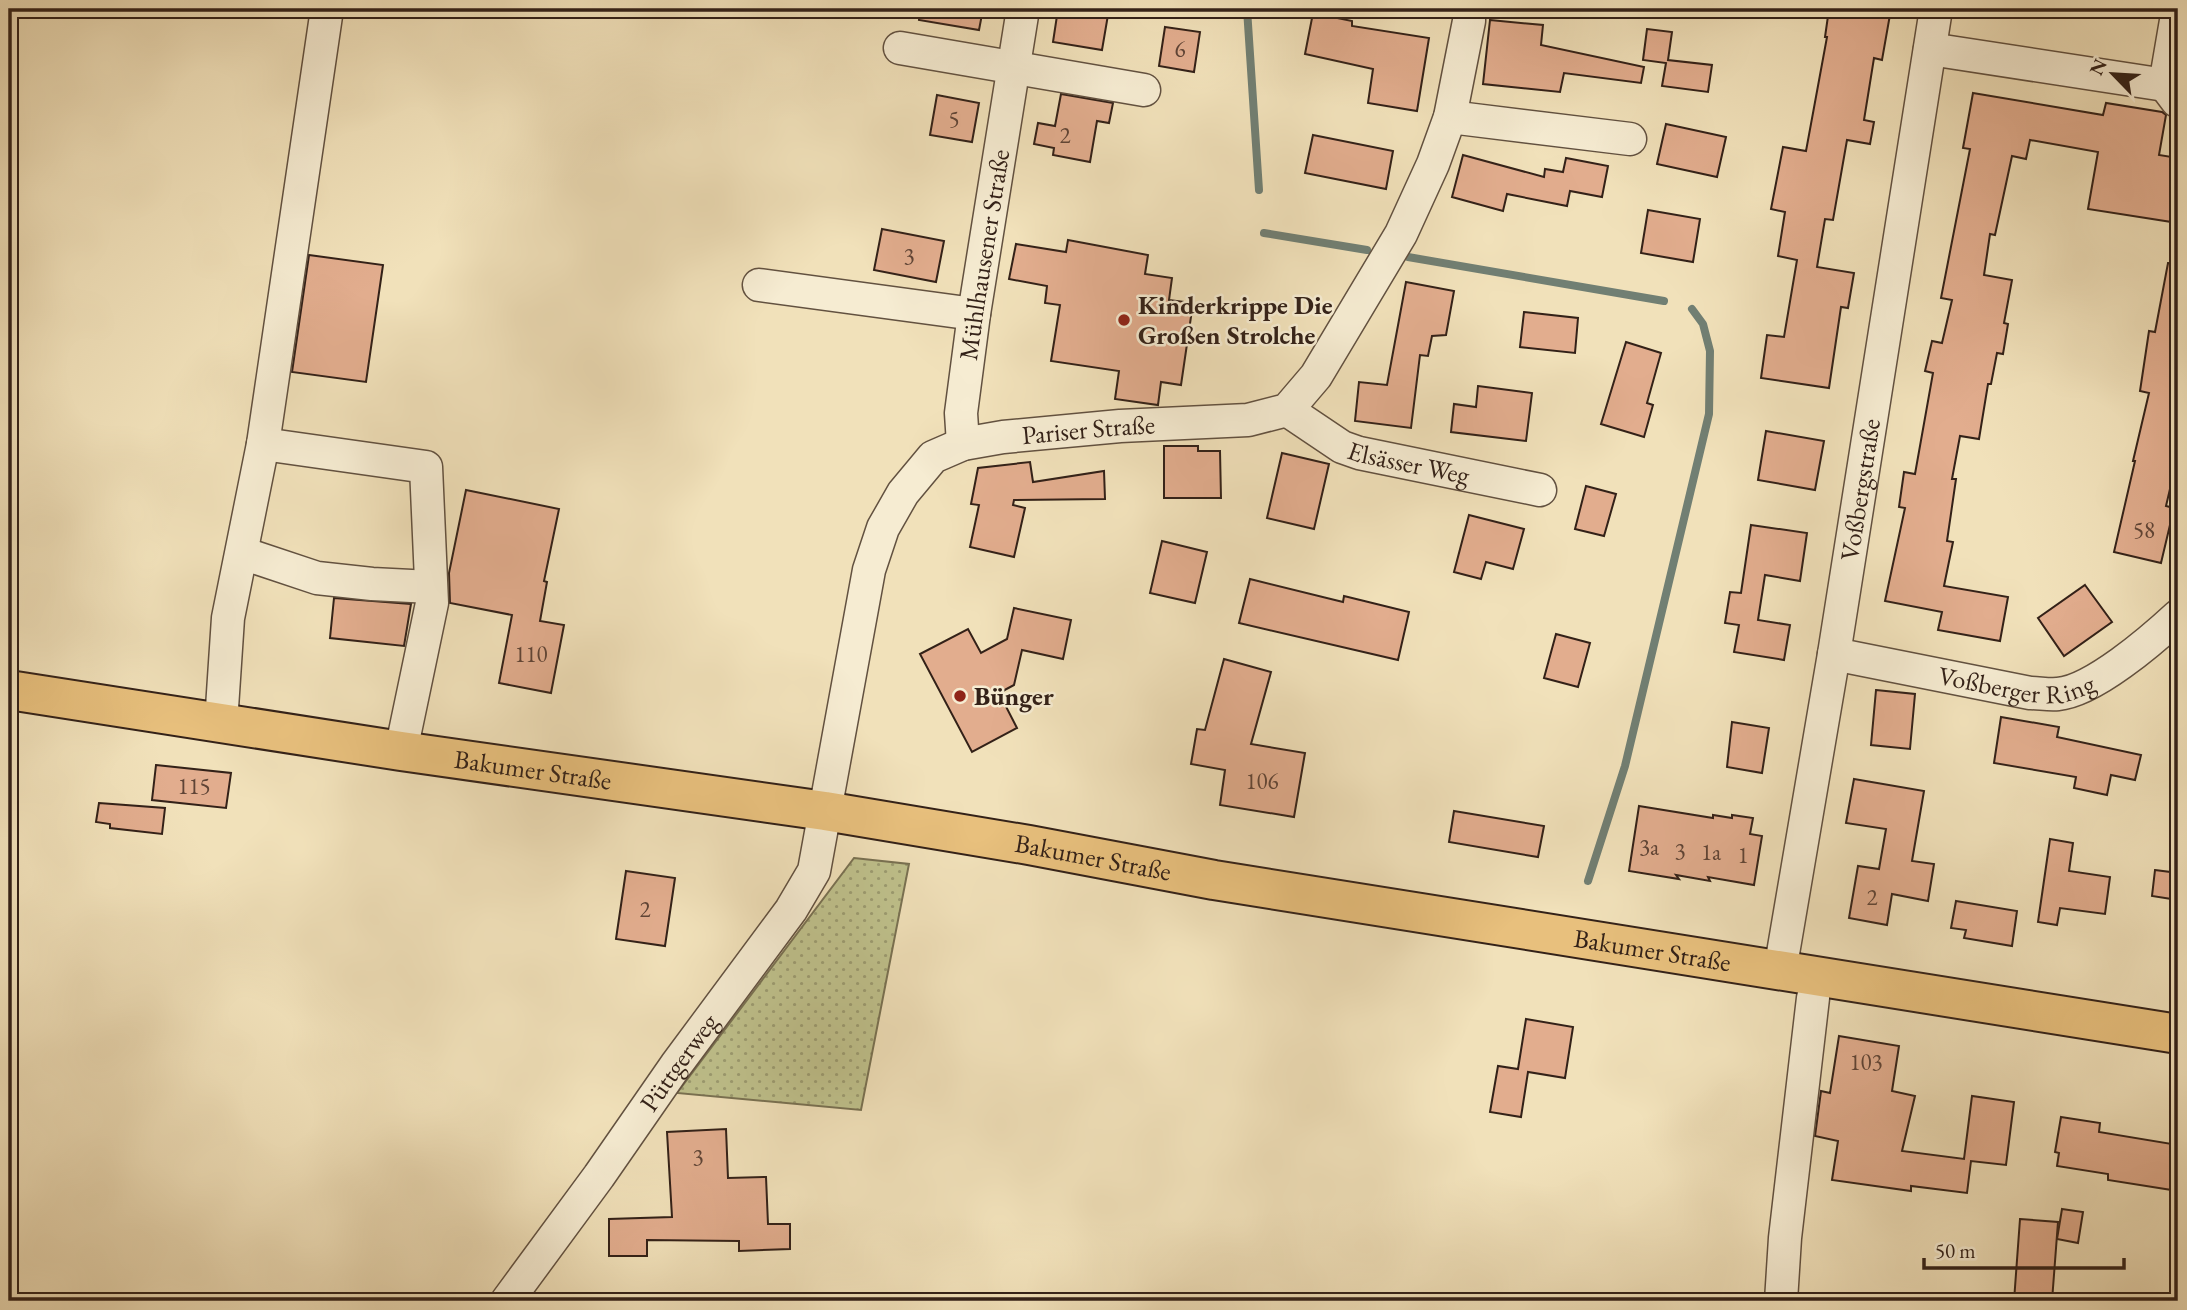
<svg xmlns="http://www.w3.org/2000/svg" width="2187" height="1310" viewBox="0 0 2187 1310" font-family="'EB Garamond',serif">
<style>
.grass{fill:url(#grass-dots);stroke:#797152;stroke-width:2}
.lines{fill:none;stroke-linecap:round;stroke-linejoin:round}
.stream{stroke:#717f73;stroke-width:8}
.building{fill:#e2ad8e;stroke:#332118;stroke-width:2}
.minor-casing{stroke:#625140;stroke-width:35}
.major-casing{stroke:#332118;stroke-width:42}
.minor{stroke:#f6ecd2;stroke-width:32}
.major{stroke:#e8c07d;stroke-width:38}
.poi-dot{fill:#8f2418;stroke:#f6ecd2;stroke-width:2.5}
.labels{text-anchor:middle;stroke-width:5;stroke-linejoin:round;paint-order:stroke}
.number-label{font-size:23px;fill:#5f4436}
.street-label{font-size:26px;fill:#332118;stroke:#f6ecd2}
.poi-label{font-size:26px;font-weight:bold;fill:#332118;stroke:#f6ecd2;text-anchor:start}
</style>
<defs>
<pattern id="grass-dots" width="8" height="8" patternUnits="userSpaceOnUse" patternTransform="scale(1.75)"><rect width="8" height="8" fill="#bfc18c"/><path d="M2 2h.1M6 6h.1" fill="none" stroke="#9c9c71" stroke-width="1.8" stroke-linecap="round"/></pattern>
</defs>
<rect width="100%" height="100%" fill="#f1e1ba"/>
<filter id="stains"><feTurbulence type="fractalNoise" baseFrequency=".00286" numOctaves="4"/><feColorMatrix values="0 0 0 0 .2 0 0 0 0 .09 0 0 0 0 .02 0 0 0 .5 -.17"/></filter>
<radialGradient id="worn" r=".72"><stop offset=".6" stop-color="#630" stop-opacity="0"/><stop offset="1" stop-color="#630" stop-opacity=".3"/></radialGradient>
<polygon class="grass" points="854,858 909,864 861,1110 677,1093"/>
<g class="lines">
<g class="stream">
<polyline points="1247,9 1259,190"/>
<polyline points="1264,233 1367,250"/>
<polyline points="1408,257 1664,301"/>
<polyline points="1588,881 1625,766 1709,414 1710,351 1703,324 1692,309"/>
</g>
</g>
<g class="building">
<polygon points="920,9 983,9 979,30 919,20"/>
<polygon points="1058,9 1109,9 1102,50 1053,42"/>
<polygon points="1829,9 1891,9 1882,60 1874,58 1864,120 1874,122 1870,144 1847,140 1833,220 1825,219 1817,267 1854,273 1848,308 1841,307 1829,388 1761,378 1767,335 1784,337 1797,260 1778,256 1785,212 1771,209 1783,147 1806,151 1827,37 1825,37"/>
<polygon points="1313,13 1352,21 1352,26 1429,38 1417,111 1368,103 1373,69 1305,54"/>
<polygon points="1490,20 1543,25 1541,45 1644,67 1641,83 1564,73 1560,92 1483,84"/>
<polygon points="1165,27 1200,32 1194,72 1159,66"/>
<polygon points="1647,29 1672,32 1668,60 1712,65 1708,92 1662,86 1666,63 1643,60"/>
<polygon points="1973,93 2103,115 2106,103 2162,112 2166,115 2159,155 2178,158 2178,223 2088,209 2098,152 2030,140 2026,159 2012,156 1995,235 1990,234 1984,275 2012,280 2004,323 2008,324 2003,354 1997,353 1991,384 1988,384 1979,439 1960,436 1952,479 1956,479 1947,541 1953,542 1944,586 2008,597 2000,641 1938,630 1942,612 1885,601 1905,508 1899,507 1904,472 1915,474 1933,373 1925,371 1932,341 1942,343 1952,300 1941,298 1970,149 1963,148"/>
<polygon points="1061,94 1113,103 1109,123 1097,121 1090,162 1053,155 1054,148 1034,144 1038,123 1055,126"/>
<polygon points="937,95 979,103 972,142 930,135"/>
<polygon points="1666,124 1726,137 1717,177 1657,164"/>
<polygon points="1313,135 1393,151 1386,189 1305,173"/>
<polygon points="1463,155 1544,177 1545,169 1563,172 1566,158 1608,166 1602,197 1570,191 1567,206 1507,194 1503,211 1452,197"/>
<polygon points="1648,210 1700,219 1693,262 1641,253"/>
<polygon points="882,229 944,241 936,282 874,270"/>
<polygon points="1068,240 1148,255 1145,274 1172,278 1169,300 1193,303 1181,385 1161,382 1158,405 1115,399 1119,371 1051,361 1060,305 1045,303 1047,286 1009,279 1016,244 1066,252"/>
<polygon points="309,255 383,265 366,382 292,372"/>
<polygon points="2168,263 2178,264 2178,455 2166,506 2174,508 2161,563 2114,552 2135,461 2133,461 2149,393 2140,391 2149,331 2155,332"/>
<polygon points="1406,282 1454,291 1446,335 1432,336 1428,356 1420,355 1411,428 1355,421 1359,382 1387,385"/>
<polygon points="1524,312 1578,318 1575,353 1520,347"/>
<polygon points="1626,342 1661,353 1647,403 1653,405 1644,437 1601,424"/>
<polygon points="1478,386 1532,393 1526,441 1451,432 1454,404 1476,407"/>
<polygon points="1766,431 1824,441 1815,490 1758,480"/>
<polygon points="1164,446 1198,446 1198,451 1220,451 1221,498 1164,498"/>
<polygon points="1282,453 1329,464 1314,529 1267,518"/>
<polygon points="1030,462 1033,482 1104,471 1105,499 1014,500 1013,505 1025,508 1014,557 970,547 979,505 971,504 978,468"/>
<polygon points="1586,486 1616,494 1604,536 1575,529"/>
<polygon points="466,490 559,509 544,581 547,582 540,621 564,625 551,693 499,683 512,615 450,603 449,573"/>
<polygon points="1469,515 1524,529 1513,569 1486,562 1481,579 1454,572"/>
<polygon points="1751,525 1807,533 1800,581 1765,575 1758,620 1790,625 1784,660 1734,652 1739,625 1725,623 1730,592 1741,593"/>
<polygon points="1162,541 1207,552 1195,603 1150,593"/>
<polygon points="1250,579 1343,602 1344,596 1409,612 1398,660 1239,623"/>
<polygon points="2085,585 2112,622 2064,656 2038,618"/>
<polygon points="334,598 411,604 404,646 330,638"/>
<polygon points="1014,608 1071,620 1063,659 1022,650 1014,685 999,693 1017,728 972,752 920,654 968,629 981,653 1007,639"/>
<polygon points="1556,634 1590,643 1578,687 1544,678"/>
<polygon points="1224,659 1271,672 1251,744 1305,753 1294,817 1220,805 1225,770 1191,764 1197,729 1205,730"/>
<polygon points="1876,690 1915,694 1910,749 1871,745"/>
<polygon points="2001,717 2059,727 2057,737 2141,755 2135,780 2111,775 2107,795 2074,788 2076,777 1994,763"/>
<polygon points="1732,722 1769,728 1762,773 1727,767"/>
<polygon points="156,765 231,773 226,808 152,800"/>
<polygon points="1854,779 1924,791 1912,861 1934,864 1928,901 1892,894 1887,925 1849,918 1858,866 1879,869 1886,829 1846,823"/>
<polygon points="99,803 165,808 162,834 110,828 110,824 96,822"/>
<polygon points="1639,806 1713,818 1713,815 1732,818 1732,815 1753,818 1750,834 1762,836 1754,885 1708,877 1710,881 1676,875 1679,879 1629,871"/>
<polygon points="1454,811 1544,826 1538,857 1449,842"/>
<polygon points="2050,839 2073,843 2069,871 2110,877 2105,914 2060,908 2057,925 2038,922"/>
<polygon points="2155,870 2178,873 2178,900 2152,896"/>
<polygon points="626,871 675,878 665,946 616,939"/>
<polygon points="1956,901 2017,911 2012,946 1964,938 1966,930 1951,928"/>
<polygon points="1526,1019 1573,1027 1565,1078 1528,1072 1521,1117 1490,1112 1498,1066 1518,1069"/>
<polygon points="1839,1036 1899,1046 1892,1091 1915,1096 1902,1151 1964,1159 1972,1096 2014,1102 2006,1165 1971,1161 1967,1193 1911,1186 1911,1191 1832,1180 1838,1141 1815,1136 1821,1091 1830,1093"/>
<polygon points="2061,1117 2100,1123 2099,1132 2178,1145 2178,1191 2108,1180 2108,1174 2057,1166 2059,1153 2055,1152"/>
<polygon points="726,1129 728,1178 766,1177 768,1224 790,1224 790,1249 739,1251 739,1241 647,1240 647,1256 609,1256 609,1219 672,1217 667,1132"/>
<polygon points="2062,1209 2083,1212 2078,1243 2057,1239"/>
<polygon points="2020,1219 2058,1222 2052,1301 2014,1301"/>
</g>
<g class="lines">
<g class="minor-casing">
<g id="minor">
<polyline points="900,48 1144,90"/>
<polyline points="1930,49 2165,85"/>
<polyline points="2177,101 2165,85 2178,9"/>
<polyline points="1450,117 1630,139"/>
<polyline points="759,285 974,314"/>
<path id="s1" d="M1287 410 1342 447 1359 453 1540 490"/>
<polyline points="263,444 426,467 432,603 401,751"/>
<path id="s2" d="M963 444 961 413 974 314 1023 9"/>
<polyline points="242,553 317,578 372,584 431,587"/>
<path id="s3" d="M1834 654 2030 693C2039 693 2049 695 2058 694 2093 691 2152 640 2178 616"/>
<polyline points="221,723 228,618 263,444 327,9"/>
<path id="s4" d="M1780 971 1834 654 1936 9"/>
<path id="s5" d="M507 1301 599 1176 676 1065 791 910 814 871 869 570 883 528 903 493 933 457 963 444 1003 437 1120 426 1248 420 1287 410 1316 376 1401 234 1433 164 1450 117 1469 21V9"/>
<polyline points="1781,1301 1785,1238 1813,998"/>
</g>
</g>
<g class="major-casing">
<g id="major">
<path id="s6" d="M9 690 401 751 825 811 1029 845 1214 880 2178 1034"/>
</g>
</g>
<use href="#minor" class="minor"/>
<use href="#major" class="major"/>
</g>
<g class="poi-dot">
<circle cx="1124" cy="320" r="7"/>
<circle cx="960" cy="696" r="7"/>
</g>
<g class="labels">
<g class="number-label">
<text x="1180" y="57">6</text>
<text x="954" y="127">5</text>
<text x="1065" y="143">2</text>
<text x="909" y="264">3</text>
<text x="2144" y="538">58</text>
<text x="531" y="662">110</text>
<text x="1262" y="789">106</text>
<text x="194" y="794">115</text>
<text x="1649" y="855">3a</text>
<text x="1680" y="859">3</text>
<text x="1711" y="860">1a</text>
<text x="1743" y="863">1</text>
<text x="1872" y="905">2</text>
<text x="645" y="917">2</text>
<text x="1866" y="1070">103</text>
<text x="698" y="1165">3</text>
</g>
<g class="street-label">
<text dy="9" stroke="none"><textPath href="#s2" startOffset="191">Mühlhausener Straße</textPath></text>
<text dy="9" stroke="none"><textPath href="#s5" startOffset="1125">Pariser Straße</textPath></text>
<text dy="9" stroke="none"><textPath href="#s1" startOffset="135">Elsässer Weg</textPath></text>
<text dy="9" stroke="none"><textPath href="#s4" startOffset="488">Voßbergstraße</textPath></text>
<text dy="9" stroke="none"><textPath href="#s3" startOffset="186">Voßberger Ring</textPath></text>
<text dy="9" stroke="none"><textPath href="#s6" startOffset="530">Bakumer Straße</textPath></text>
<text dy="9" stroke="none"><textPath href="#s6" startOffset="1097">Bakumer Straße</textPath></text>
<text dy="9" stroke="none"><textPath href="#s6" startOffset="1664">Bakumer Straße</textPath></text>
<text dy="9" stroke="none"><textPath href="#s5" startOffset="294">Püttgerweg</textPath></text>
</g>
<g class="poi-label">
<text x="1138" y="314">Kinderkrippe Die<tspan x="1138" dy="30">Großen Strolche</tspan></text>
<text x="974" y="705">Bünger</text>
</g>
</g>
<rect width="2187" height="1310" fill="none" stroke="#f1e1ba" stroke-width="35"/>
<rect x="10" y="10" width="2166" height="1289" fill="none" stroke="#332118" stroke-width="3.5"/>
<rect x="18" y="18" width="2152" height="1275" fill="none" stroke="#332118" stroke-width="2"/>
<g transform="translate(2113 74) rotate(295)" stroke="#f6ecd2" stroke-width="5" paint-order="stroke">
<path d="M0-5L12 26L0 18L-12 26Z" fill="#332118"/>
<text y="-10" font-size="19" font-weight="bold" text-anchor="middle" fill="#332118">N</text>
</g>
<path d="M1924 1258v10h200v-10" fill="none" stroke="#332118" stroke-width="3.5"/>
<text x="1935" y="1258" font-size="21" fill="#332118" stroke="#f6ecd2" stroke-width="5" paint-order="stroke">50 m</text>
<rect width="100%" height="100%" filter="url(#stains)"/>
<rect width="100%" height="100%" fill="url(#worn)"/>
</svg>
